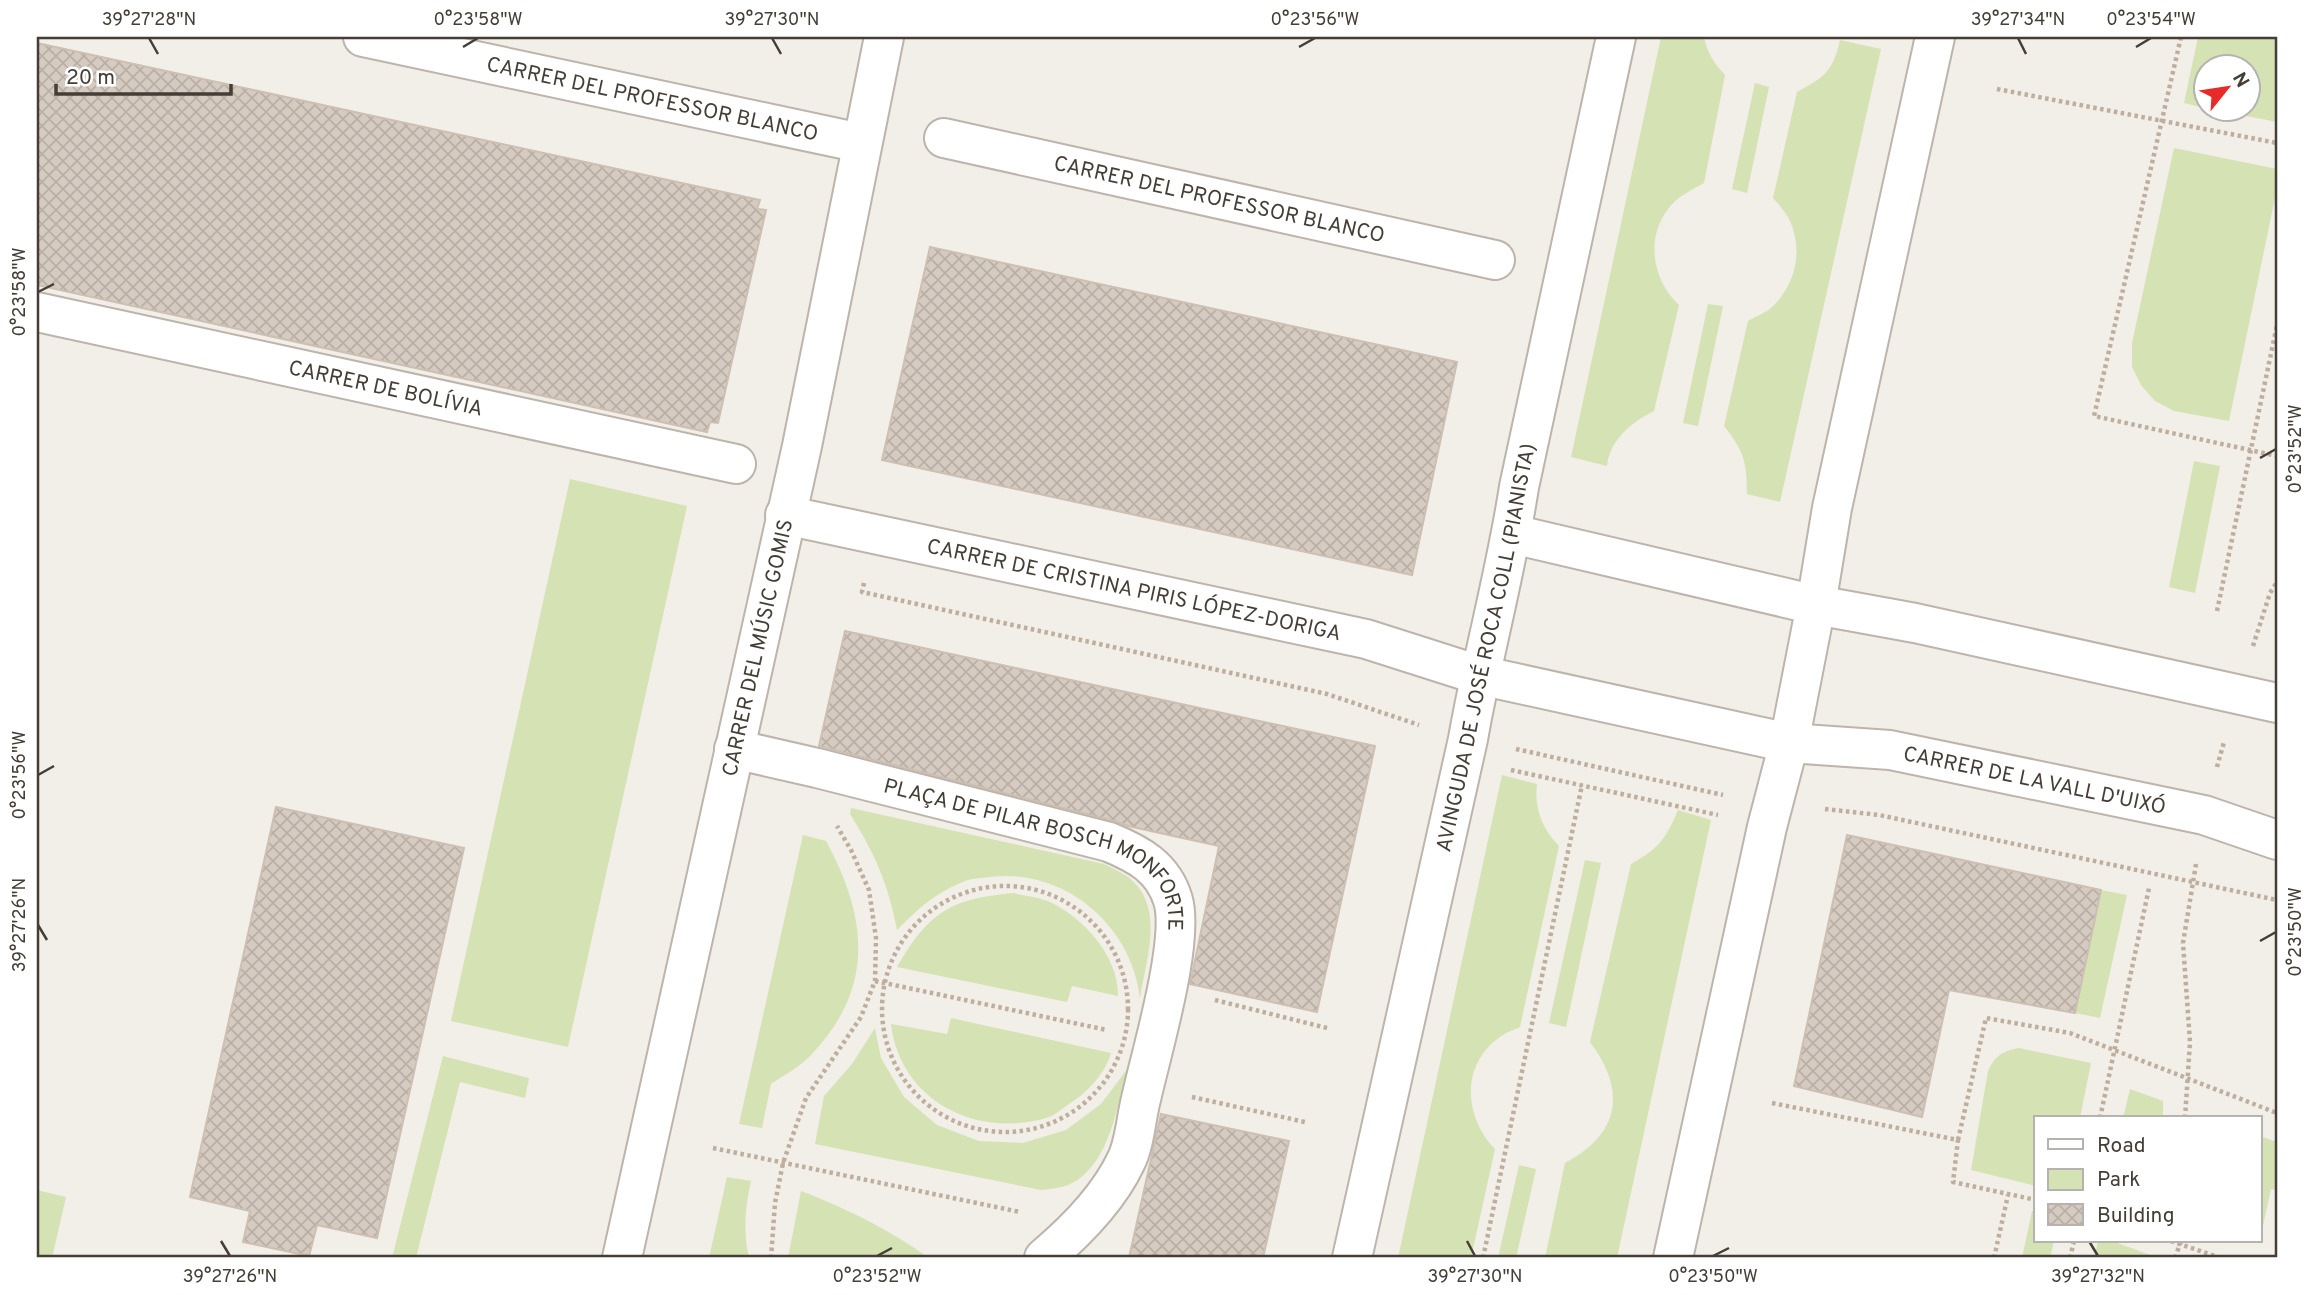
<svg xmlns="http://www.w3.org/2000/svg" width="2314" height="1295" viewBox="0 0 2314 1295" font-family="Overpass,sans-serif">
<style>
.green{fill:#d5e3b4}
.building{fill:url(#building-cross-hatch);stroke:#cdbfb2;stroke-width:2}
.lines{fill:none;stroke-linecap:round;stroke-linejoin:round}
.minor-casing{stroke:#bdb4ab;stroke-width:42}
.path{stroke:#beae9e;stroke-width:4.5;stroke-dasharray:3.5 3.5;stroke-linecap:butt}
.minor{stroke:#fff;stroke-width:38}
.ticks{fill:none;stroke:#453e37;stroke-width:2.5}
.labels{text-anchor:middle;stroke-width:5;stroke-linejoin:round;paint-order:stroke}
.street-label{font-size:21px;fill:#453e37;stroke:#fff}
.neatline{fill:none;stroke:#453e37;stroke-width:2.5}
.ticks-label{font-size:18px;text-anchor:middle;fill:#453e37}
</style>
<defs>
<pattern id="building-cross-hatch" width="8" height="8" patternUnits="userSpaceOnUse" patternTransform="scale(1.75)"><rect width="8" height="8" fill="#d6cbc1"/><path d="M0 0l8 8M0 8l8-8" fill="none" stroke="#b9afa6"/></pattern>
</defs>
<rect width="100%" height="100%" fill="#f2eee8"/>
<g class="green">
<path d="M1661 37H1704C1707 52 1714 64 1725 75L1704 183C1691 190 1677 197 1668 209 1645 239 1653 281 1679 305L1654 411C1632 422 1610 439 1607 466L1571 457Z"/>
<polygon points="2198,37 2277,37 2277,122 2210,109 2248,108 2248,66 2206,66 2205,108 2184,103"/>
<path d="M1840 40 1881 49 1780 502 1747 494C1747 463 1744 451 1724 426L1748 321C1756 316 1766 313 1772 307 1796 284 1803 251 1790 221 1786 212 1779 205 1773 198L1797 92C1825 77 1833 71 1840 40Z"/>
<polygon points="1755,83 1769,87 1747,193 1732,189"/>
<polygon points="2174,148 2277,169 2277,188 2229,421 2174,411 2155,401 2141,385 2132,367 2132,343"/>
<polygon points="1708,304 1723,306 1698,426 1683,423"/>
<polygon points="2194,461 2220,466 2195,593 2169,587"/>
<polygon points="570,479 687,506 568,1047 451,1021"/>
<path d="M1502 775 1537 784C1534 808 1542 829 1559 846L1520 1027C1513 1030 1505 1033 1500 1037 1460 1065 1464 1117 1495 1149L1471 1258H1398Z"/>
<path d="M851 808 1104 864C1112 868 1121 872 1128 877 1166 906 1146 959 1140 998 1132 925 1064 868 991 877 983 878 973 878 965 881 935 893 919 908 897 930 888 883 875 854 850 814Z"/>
<path d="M1678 810 1711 820 1617 1258H1545L1565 1163C1620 1134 1627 1091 1590 1042L1631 864C1658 849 1666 839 1678 810Z"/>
<path d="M803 835 826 841C868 918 875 988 811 1055 800 1067 784 1075 771 1084L762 1128 739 1124Z"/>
<polygon points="1585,860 1601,863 1566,1027 1549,1023"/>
<polygon points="2101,890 2127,895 2100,1018 2075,1013"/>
<path d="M1013 893C1025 896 1039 897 1050 902 1084 918 1119 957 1118 996L1072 986 1067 1002 897 967C929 912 950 899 1013 893Z"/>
<path d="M951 1018 1111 1053C1106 1072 1088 1092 1072 1102 1064 1107 1057 1114 1049 1117 978 1140 900 1101 891 1024L947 1034Z"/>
<path d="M875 1028 881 1058 904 1097 937 1125 979 1141 1023 1143 1066 1130 1101 1104 1128 1068C1116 1107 1110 1167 1068 1185 1060 1188 1050 1189 1041 1190L815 1144 824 1096 852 1064Z"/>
<path d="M2019 1048 2091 1063 2080 1118H2036V1186L1971 1170 1988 1071C1995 1056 2002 1051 2019 1048Z"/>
<polygon points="443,1056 529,1078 525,1098 460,1082 416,1258 392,1258"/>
<polygon points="2130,1089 2163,1101 2163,1118 2123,1118"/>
<polygon points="2260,1136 2277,1142 2277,1190 2271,1189 2260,1240"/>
<polygon points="1519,1165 1536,1169 1516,1258 1498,1258"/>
<path d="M727 1177 751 1181C745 1208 743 1231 749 1258H709Z"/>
<polygon points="37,1190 66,1197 52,1258 37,1258"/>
<path d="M801 1191C850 1210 886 1228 929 1258H788Z"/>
<polygon points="2032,1211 2036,1212 2036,1241 2054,1241 2050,1258 2022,1258"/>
<polygon points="2098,1241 2112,1241 2150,1255 2149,1258 2094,1258"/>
</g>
<g class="building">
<polygon points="37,43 760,200 757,209 766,210 718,423 710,422 707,432 37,285"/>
<polygon points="930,247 1457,362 1412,575 882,460"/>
<polygon points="845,631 1375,746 1317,1012 1190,984 1219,846 1128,826 1114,821 819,746"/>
<polygon points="276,807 464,848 377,1238 317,1225 309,1256 243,1242 250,1211 190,1197"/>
<polygon points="1847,835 2101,890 2075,1013 1949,990 1922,1117 1794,1086"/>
<polygon points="1161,1114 1289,1141 1263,1258 1129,1258"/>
</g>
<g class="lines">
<g class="minor-casing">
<g id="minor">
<path id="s1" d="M363 37 861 143"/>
<path id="s2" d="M944 138 1495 260"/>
<path id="s3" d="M37 312 736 464"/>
<path id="s4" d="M785 515 1366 639 1479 675 1789 743 1890 750 2204 815 2277 840"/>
<polyline points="1512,534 1816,605 1915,623 2277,703"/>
<path id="s5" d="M734 749 817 768 1109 842C1138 854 1163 867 1173 900 1185 941 1151 1054 1141 1099 1136 1118 1135 1143 1126 1161 1108 1199 1075 1232 1044 1258"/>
<path id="s6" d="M622 1258 802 446 884 37"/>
<path id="s7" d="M1352 1258 1468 739C1483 654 1506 572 1519 487L1616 37"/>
<polyline points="1673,1258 1767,827 1789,743 1816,605 1832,508 1935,37"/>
</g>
</g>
<g class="path">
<polyline points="2181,37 2094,416 2277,456"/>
<polyline points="1997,89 2277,143"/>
<polyline points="864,583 862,592 1327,694 1419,725"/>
<polyline points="2217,611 2277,325"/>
<polyline points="2253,646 2270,593 2277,582"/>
<polyline points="1516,749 1723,795"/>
<polyline points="2217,767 2224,742"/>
<polyline points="1511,770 1718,815"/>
<polyline points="1825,809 1879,815 2277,900"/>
<circle cx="1005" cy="1009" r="123"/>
<polyline points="875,981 1107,1030"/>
<polyline points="1215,1000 1327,1028"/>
<polyline points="1192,1097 1305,1122"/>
<polyline points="1772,1103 1958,1140 1953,1182 2036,1200"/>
<polyline points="2100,1118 2149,888"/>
<polyline points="2185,1118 2190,1042 2183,943 2196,864"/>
<polyline points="1958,1140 1986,1018 2070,1033 2277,1113"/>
<polyline points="713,1148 1020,1212"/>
<polyline points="2171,1241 2221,1258"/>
<polyline points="771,1258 775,1203 783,1163 806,1098 861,1017 875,981 876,938 869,890 851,850 837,826"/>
<polyline points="1483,1258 1582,785"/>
<polyline points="1994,1258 2008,1195"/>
<polyline points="2070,1258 2074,1241"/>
<polyline points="2175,1258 2181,1241"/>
</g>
<use href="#minor" class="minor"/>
</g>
<path class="ticks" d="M149 38 158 54M772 38 781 54M2018 38 2026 54M463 47 478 38M1299 47 1315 38M2136 47 2151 38M38 292 54 284M2260 458 2276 449M38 775 54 766M38 925 47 940M2260 941 2276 932M221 1241 230 1256M1467 1241 1475 1256M2089 1241 2098 1256M877 1256 892 1248M1713 1256 1729 1248"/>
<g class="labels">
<g class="street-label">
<text dy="7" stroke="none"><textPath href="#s1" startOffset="296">CARRER DEL PROFESSOR BLANCO</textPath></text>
<text dy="7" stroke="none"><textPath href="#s2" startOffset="282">CARRER DEL PROFESSOR BLANCO</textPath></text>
<text dy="7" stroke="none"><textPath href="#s3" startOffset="357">CARRER DE BOLÍVIA</textPath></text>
<text dy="7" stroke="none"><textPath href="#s4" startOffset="357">CARRER DE CRISTINA PIRIS LÓPEZ-DORIGA</textPath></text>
<text dy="7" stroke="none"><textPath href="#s6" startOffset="625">CARRER DEL MÚSIC GOMIS</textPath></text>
<text dy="7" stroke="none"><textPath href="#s7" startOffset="625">AVINGUDA DE JOSÉ ROCA COLL (PIANISTA)</textPath></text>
<text dy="7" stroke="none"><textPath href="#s4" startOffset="1279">CARRER DE LA VALL D'UIXÓ</textPath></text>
<text dy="7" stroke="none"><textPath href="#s5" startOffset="331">PLAÇA DE PILAR BOSCH MONFORTE</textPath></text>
</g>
</g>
<rect width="2314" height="1295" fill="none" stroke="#ffffff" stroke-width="77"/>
<rect x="2034" y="1116" width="228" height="126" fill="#ffffff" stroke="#b5b2af" stroke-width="2"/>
<rect x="2048" y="1139" width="35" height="10" fill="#ffffff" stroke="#b5b2af" stroke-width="2"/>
<text x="2097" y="1152" font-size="21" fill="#453e37">Road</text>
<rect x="2048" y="1169" width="35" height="21" fill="#d5e3b4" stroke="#b5b2af" stroke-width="2"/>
<text x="2097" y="1186" font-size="21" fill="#453e37">Park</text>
<rect x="2048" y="1204" width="35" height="21" fill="url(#building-cross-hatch)" stroke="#b5b2af" stroke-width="2"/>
<text x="2097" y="1222" font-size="21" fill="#453e37">Building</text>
<g transform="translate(2227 88) rotate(60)"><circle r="33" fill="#ffffff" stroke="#b5b2af" stroke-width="2"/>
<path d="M0-5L12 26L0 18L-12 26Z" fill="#e82a29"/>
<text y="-10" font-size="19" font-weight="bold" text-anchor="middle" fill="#453e37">N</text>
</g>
<path d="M56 84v10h175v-10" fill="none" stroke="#453e37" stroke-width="3.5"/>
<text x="66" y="84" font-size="21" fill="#453e37" stroke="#ffffff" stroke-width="5" paint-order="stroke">20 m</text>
<rect x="38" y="38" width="2238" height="1218" class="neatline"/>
<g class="ticks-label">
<text x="149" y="25">39°27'28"N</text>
<text x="478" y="25">0°23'58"W</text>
<text x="772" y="25">39°27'30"N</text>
<text x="1315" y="25">0°23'56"W</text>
<text x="2018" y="25">39°27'34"N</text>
<text x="2151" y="25">0°23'54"W</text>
<text transform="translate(19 292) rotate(-90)" y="6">0°23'58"W</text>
<text transform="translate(2295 449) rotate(-90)" y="6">0°23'52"W</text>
<text transform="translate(19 775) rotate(-90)" y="6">0°23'56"W</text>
<text transform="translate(19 925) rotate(-90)" y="6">39°27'26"N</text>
<text transform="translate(2295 932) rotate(-90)" y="6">0°23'50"W</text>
<text x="230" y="1282">39°27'26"N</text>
<text x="877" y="1282">0°23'52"W</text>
<text x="1475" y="1282">39°27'30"N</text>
<text x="1713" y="1282">0°23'50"W</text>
<text x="2098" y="1282">39°27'32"N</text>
</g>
</svg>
